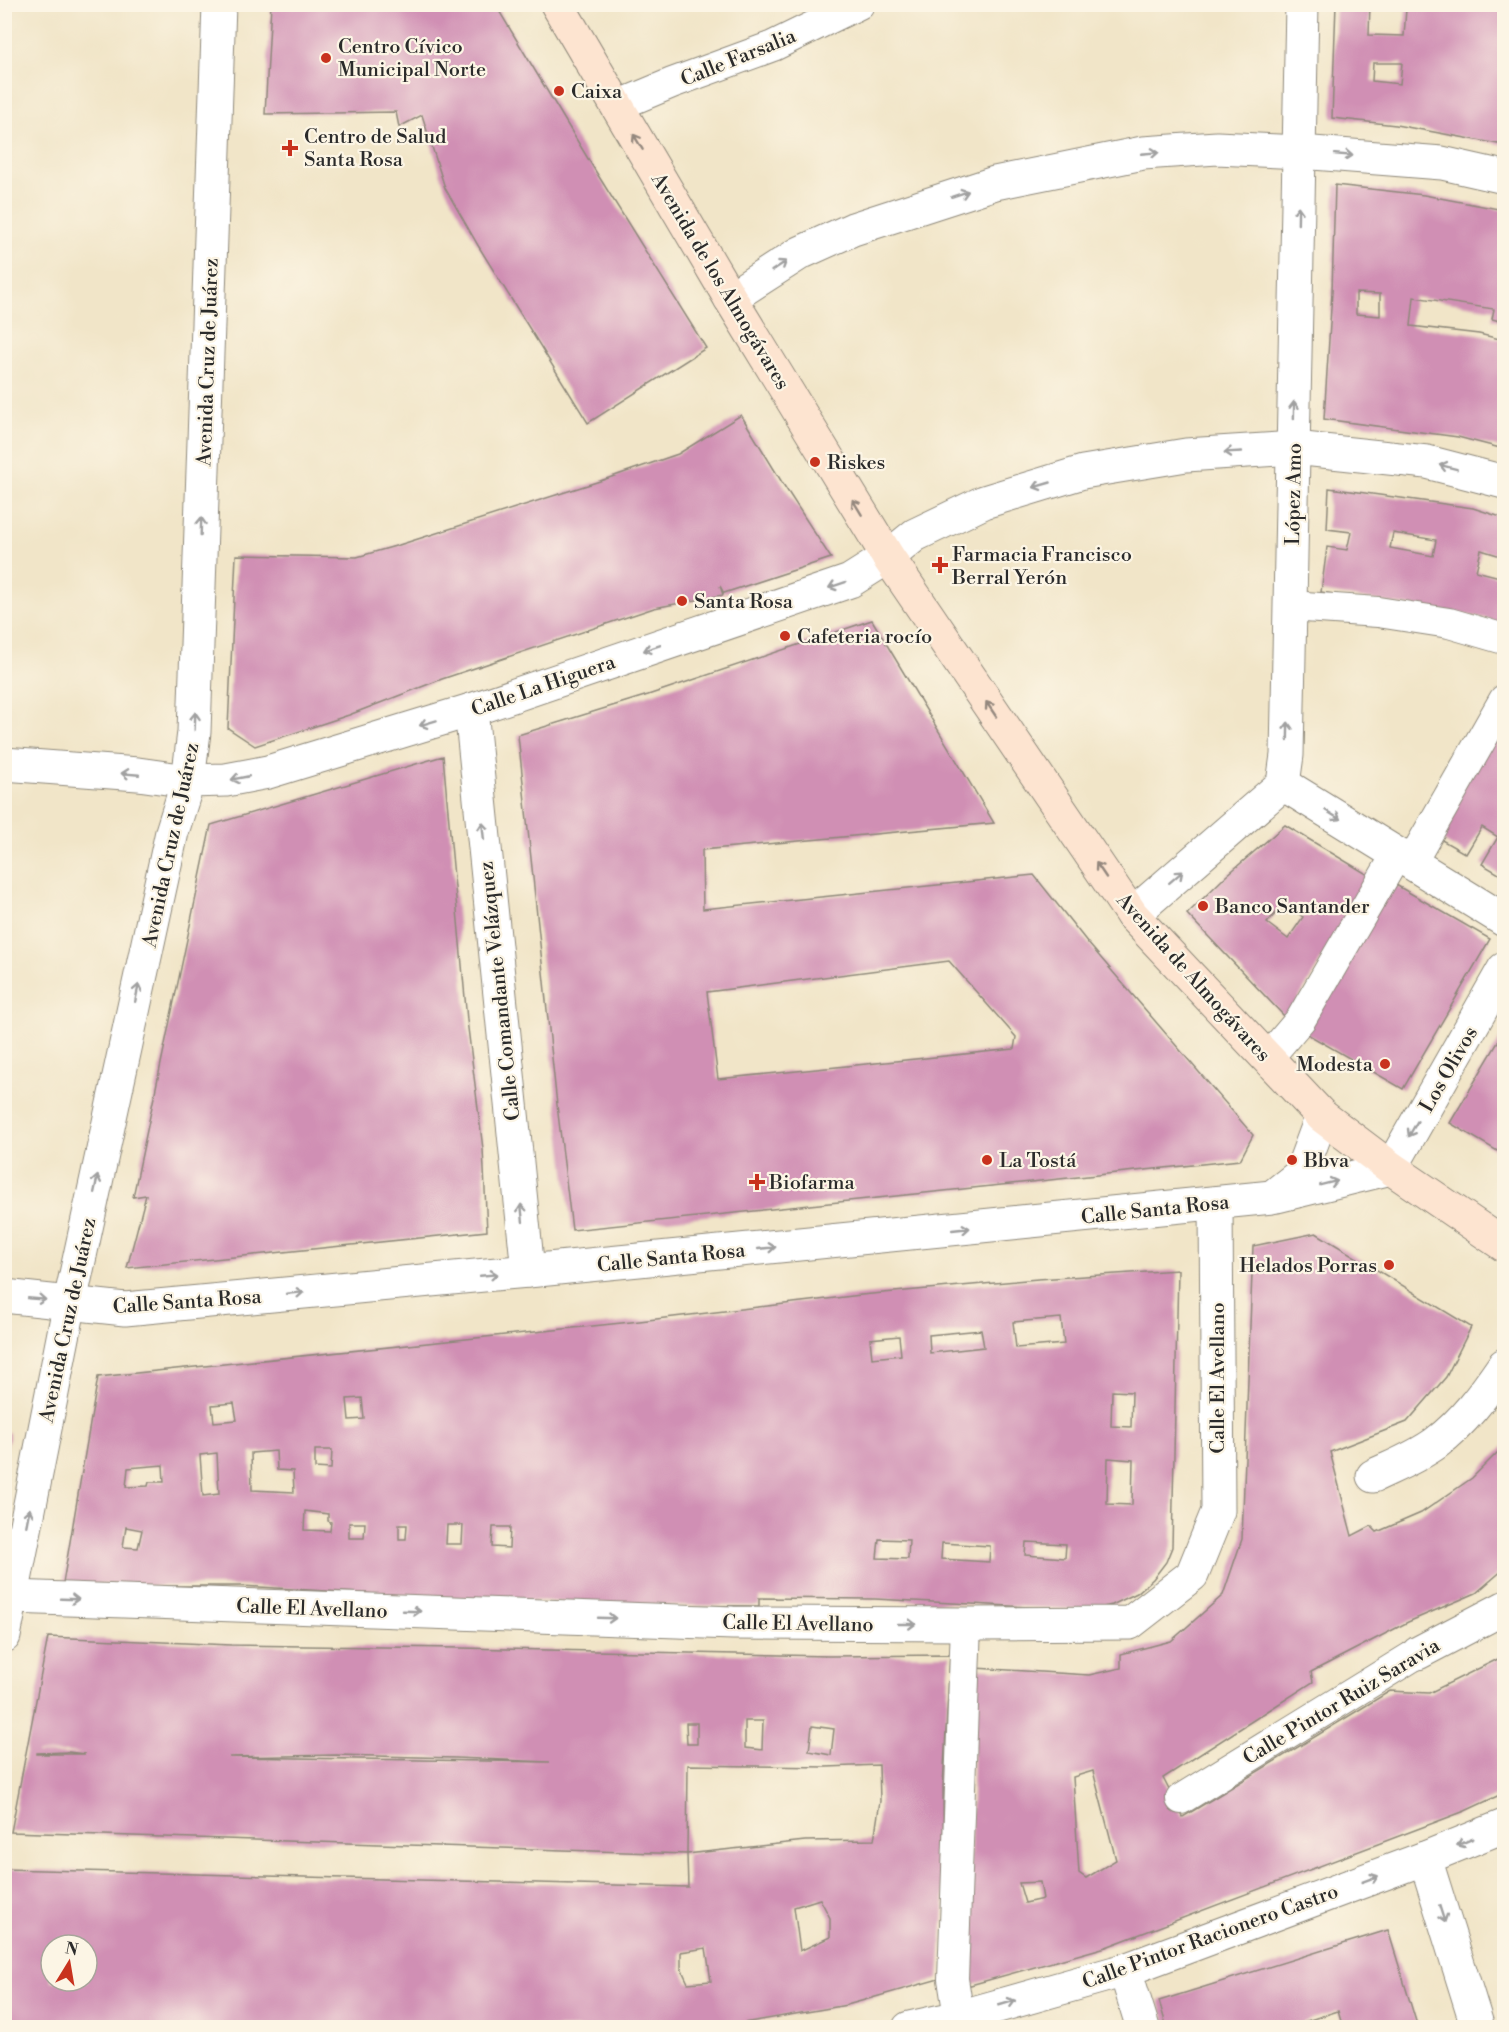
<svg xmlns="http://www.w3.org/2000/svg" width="1509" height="2032" viewBox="0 0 1509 2032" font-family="'Libre Bodoni',serif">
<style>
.building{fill:#d08fb4;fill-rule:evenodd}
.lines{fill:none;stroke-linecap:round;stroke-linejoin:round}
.pedestrian-casing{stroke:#8e887a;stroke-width:32}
.minor-casing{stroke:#8e887a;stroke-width:35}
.tertiary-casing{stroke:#8e887a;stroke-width:35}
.secondary-casing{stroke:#8e887a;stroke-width:35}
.pedestrian{stroke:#fff;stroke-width:30}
.minor{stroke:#fff;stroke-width:33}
.tertiary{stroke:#fff;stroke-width:33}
.secondary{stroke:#fde4d0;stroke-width:33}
.oneway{stroke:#94887e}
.oneway2{stroke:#a0a0a0}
.poi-dot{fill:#c8321e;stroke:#fcf5e5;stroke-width:2}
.labels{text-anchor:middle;stroke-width:4.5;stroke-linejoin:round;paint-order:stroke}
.poi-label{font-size:20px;fill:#2b2b2b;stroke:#fcf5e5;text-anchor:start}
.street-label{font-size:20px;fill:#2b2b2b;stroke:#fcf5e5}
</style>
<rect width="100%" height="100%" fill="#fcf5e5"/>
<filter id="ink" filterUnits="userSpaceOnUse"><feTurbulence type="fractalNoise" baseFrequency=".0167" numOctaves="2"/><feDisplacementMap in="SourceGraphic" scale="12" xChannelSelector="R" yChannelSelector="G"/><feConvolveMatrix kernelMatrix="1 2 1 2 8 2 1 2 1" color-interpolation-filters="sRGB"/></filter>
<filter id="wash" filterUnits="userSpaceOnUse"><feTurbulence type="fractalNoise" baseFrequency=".008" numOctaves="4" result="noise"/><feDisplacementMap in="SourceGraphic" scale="24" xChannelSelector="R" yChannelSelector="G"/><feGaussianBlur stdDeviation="1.35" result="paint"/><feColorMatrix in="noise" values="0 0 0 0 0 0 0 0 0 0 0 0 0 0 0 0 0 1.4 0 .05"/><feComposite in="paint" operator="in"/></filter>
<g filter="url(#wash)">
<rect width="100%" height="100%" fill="#f1e5c8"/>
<g id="blocks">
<g class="building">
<polygon points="271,4 495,4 596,172 706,348 588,423 479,247 445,188 422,115 399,127 396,112 265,114"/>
<path d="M1336 4H1370L1369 35 1404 36 1406 9 1395 8V4H1504V145L1396 125 1332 118ZM1373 63H1402L1400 84 1372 81Z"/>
<path d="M1335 185 1424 195 1504 210V322L1492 319 1494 309 1414 297 1411 326 1479 334 1504 340V449L1458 437 1324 419 1332 292ZM1356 293 1380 294V316L1356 314Z"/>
<polygon points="741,415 783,484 831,558 724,593 720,586 723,595 654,608 442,679 349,715 255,746 228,728 236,555 357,557 399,545 600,481 678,454"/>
<path d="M1329 488 1473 508 1504 518V557L1481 550 1476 571 1504 578V626L1484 618 1321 592 1327 547 1347 550 1351 532 1327 529ZM1393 533 1436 540 1433 556 1390 548Z"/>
<path d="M872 620 994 823 702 850 703 909 1034 875 1088 943 1253 1135 1240 1160 572 1230 557 1105 518 735 648 695ZM949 961 1016 1037 1014 1049 718 1079 707 992Z"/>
<polygon points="1504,713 1504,787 1500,794 1504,797 1504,877 1482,864 1498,837 1482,827 1466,854 1433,835"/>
<polygon points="443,756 467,1020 483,1149 487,1231 127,1268 146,1195 133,1197 211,825"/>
<path d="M1285 825 1370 876 1287 1019 1187 914 1226 876ZM1284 904 1303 917 1288 939 1267 923Z"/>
<polygon points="1389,881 1490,939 1403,1089 1302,1031"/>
<polygon points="1504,1032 1504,1155 1450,1123"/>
<path d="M1316 1233 1471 1327 1446 1377 1407 1422 1330 1452 1352 1536 1371 1526 1377 1532 1421 1513 1472 1478 1504 1446V1569L1476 1593 1408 1622 1311 1672 1313 1682 1163 1778 1183 1817 1390 1691 1429 1693 1504 1656V1793L1465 1811 1106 1947 967 1986 975 1668 1089 1675 1121 1668V1654L1171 1641 1223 1595 1242 1539 1253 1246ZM1093 1771 1116 1860 1086 1878 1079 1873 1073 1777ZM1040 1882 1043 1899 1025 1903 1019 1883Z"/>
<path d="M1178 1270 1172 1547 1166 1562 1153 1579 1137 1593 1112 1605 1088 1610 875 1599 759 1598V1606L643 1605 427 1597 241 1586H135L63 1583 98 1377 631 1322 861 1295 1038 1279ZM1061 1318 1064 1344 1016 1348 1013 1322ZM981 1330 984 1347 930 1353 929 1335ZM899 1336 901 1355 872 1358 870 1339ZM1112 1391 1132 1392 1131 1427 1111 1426ZM362 1398 364 1419 349 1420 347 1399ZM234 1403 237 1420 214 1422 212 1405ZM315 1450H332L331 1469 315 1468ZM276 1451 277 1470 293 1471 294 1492 252 1490 251 1453ZM217 1453 219 1494 203 1496 200 1455ZM1108 1458 1133 1460 1132 1505 1107 1504ZM163 1465 164 1482H149L148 1486 126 1487 128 1468ZM305 1511 328 1514V1521L331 1522 330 1531 304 1530ZM349 1523H365L364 1538H349ZM399 1525H407L406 1539H399ZM447 1525H463L462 1544H446ZM126 1527 142 1530 138 1548 123 1547ZM493 1527H510L509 1548 492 1547ZM879 1539 909 1540 908 1559 877 1558ZM1026 1542 1066 1544 1065 1558 1025 1555ZM942 1543 990 1546 989 1562 941 1559Z"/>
<polygon points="4,1432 10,1433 5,1455 4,1455"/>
<path d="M48 1637 231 1645 460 1648 829 1656 950 1655 943 1787 944 1910 939 1979 847 2005 714 2028H4V1869L688 1887 687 1854 805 1841 874 1840 880 1801 879 1765 826 1767 688 1765 687 1854 11 1832ZM745 1721H763L762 1750 745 1748ZM686 1723H697V1744H687ZM812 1726 834 1729 831 1755 809 1751ZM68 1752 85 1754H37V1753ZM336 1755 456 1758 549 1762 229 1757ZM820 1899 830 1918V1937L800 1951 794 1907ZM51 1945H87V1981H51ZM706 1948 711 1981 688 1983 681 1968V1952Z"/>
<polygon points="1388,1930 1418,2028 1343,2028 1338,2011 1285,2028 1167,2028 1159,2001"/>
</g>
</g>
</g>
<g filter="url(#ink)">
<use href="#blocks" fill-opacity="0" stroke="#8e887a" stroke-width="1.5"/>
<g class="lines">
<g class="pedestrian-casing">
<g id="pedestrian">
<polyline points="617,106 672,83 773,46 859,4"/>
<polyline points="1290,606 1378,612 1449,623 1504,639"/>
<polyline points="1411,863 1504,700"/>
<polyline points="1267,1059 1301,1019 1397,854"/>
<polyline points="1181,1799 1418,1653"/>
<polyline points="959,2017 953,1979 966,1624"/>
</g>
</g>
<g class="minor-casing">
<g id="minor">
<polyline points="730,298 800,253 853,229 995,183 1143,153 1217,148 1300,152 1442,163 1504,177"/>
<polyline points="471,710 528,1271"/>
<polyline points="4,764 138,774 188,781 226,780 268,772 471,710 850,581 888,557 915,535 984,502 1083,472 1186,455 1294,448 1427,462 1504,482"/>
<polyline points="1283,784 1504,920"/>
<polyline points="1132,915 1283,784 1287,755 1302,4"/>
<polyline points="1277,1196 1391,1168 1504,969"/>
<polyline points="4,1296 125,1309 528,1271 1272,1197 1300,1175 1322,1116"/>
<path d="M1373 1476C1394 1466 1417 1457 1436 1443 1463 1423 1485 1393 1504 1365"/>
<polyline points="12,1597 733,1623 966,1624 1130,1623 1192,1575 1218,1511 1216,1203"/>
<polyline points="1418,1653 1504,1608"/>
<polyline points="1425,1858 1478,2028"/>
<polyline points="1125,1970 1143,2028"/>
</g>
</g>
<g class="tertiary-casing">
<g id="tertiary">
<polyline points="4,1636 70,1302 172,832 188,781 194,732 219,4"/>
<polyline points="909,2028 959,2017 1125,1970 1425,1858 1504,1826"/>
</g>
</g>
<g class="secondary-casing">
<polyline id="secondary" points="557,4 730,298 888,557 1132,915 1322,1116 1391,1168 1504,1245"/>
</g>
<use href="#pedestrian" class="pedestrian"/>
<use href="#minor" class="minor"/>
<use href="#tertiary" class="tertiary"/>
<use href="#secondary" class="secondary"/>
</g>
<defs><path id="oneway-shaft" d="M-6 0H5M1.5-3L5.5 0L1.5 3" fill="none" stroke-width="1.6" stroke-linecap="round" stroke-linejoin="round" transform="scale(1.5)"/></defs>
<g class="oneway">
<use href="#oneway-shaft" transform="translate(638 142) rotate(-121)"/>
<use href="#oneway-shaft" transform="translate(857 507) rotate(-121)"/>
<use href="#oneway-shaft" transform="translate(991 709) rotate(-124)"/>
<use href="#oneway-shaft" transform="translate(1101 870) rotate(-124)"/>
</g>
<g class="oneway2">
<use href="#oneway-shaft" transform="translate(1150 153) rotate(-5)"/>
<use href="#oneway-shaft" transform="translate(1344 155) rotate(5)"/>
<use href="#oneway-shaft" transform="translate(960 194) rotate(-18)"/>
<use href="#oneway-shaft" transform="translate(1298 215) rotate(-89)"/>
<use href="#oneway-shaft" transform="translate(779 266) rotate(-33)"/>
<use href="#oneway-shaft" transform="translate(1294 410) rotate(-89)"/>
<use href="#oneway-shaft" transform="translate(1233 452) rotate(177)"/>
<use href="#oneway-shaft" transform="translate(1448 467) rotate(-166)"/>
<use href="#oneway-shaft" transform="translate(1042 485) rotate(164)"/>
<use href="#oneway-shaft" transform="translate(201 526) rotate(-88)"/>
<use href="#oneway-shaft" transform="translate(837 585) rotate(161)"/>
<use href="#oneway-shaft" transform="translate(652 648) rotate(161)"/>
<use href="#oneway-shaft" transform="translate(195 721) rotate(-88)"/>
<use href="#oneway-shaft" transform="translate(428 723) rotate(163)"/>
<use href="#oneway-shaft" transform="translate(1288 731) rotate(-89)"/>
<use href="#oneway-shaft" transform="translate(130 774) rotate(-175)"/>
<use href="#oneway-shaft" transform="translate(240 778) rotate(169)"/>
<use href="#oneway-shaft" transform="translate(1333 815) rotate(32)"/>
<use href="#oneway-shaft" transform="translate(483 831) rotate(-96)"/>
<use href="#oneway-shaft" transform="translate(1176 877) rotate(-41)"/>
<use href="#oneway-shaft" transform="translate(137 993) rotate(-78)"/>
<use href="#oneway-shaft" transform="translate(1413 1129) rotate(120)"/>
<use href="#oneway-shaft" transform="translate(1329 1183) rotate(-14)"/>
<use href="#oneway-shaft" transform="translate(96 1184) rotate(-78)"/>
<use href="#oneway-shaft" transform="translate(522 1213) rotate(-96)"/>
<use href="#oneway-shaft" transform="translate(961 1229) rotate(-6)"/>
<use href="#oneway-shaft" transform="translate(767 1248) rotate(-6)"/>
<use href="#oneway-shaft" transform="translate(489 1275) rotate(-5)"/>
<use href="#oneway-shaft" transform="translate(295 1293) rotate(-5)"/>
<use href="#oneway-shaft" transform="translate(37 1299) rotate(5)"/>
<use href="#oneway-shaft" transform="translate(28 1517) rotate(-79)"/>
<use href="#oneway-shaft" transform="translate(70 1599) rotate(2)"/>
<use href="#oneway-shaft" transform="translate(412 1611) rotate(2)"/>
<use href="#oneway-shaft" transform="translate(607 1618) rotate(2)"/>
<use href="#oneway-shaft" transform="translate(907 1624)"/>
<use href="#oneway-shaft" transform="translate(1465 1842) rotate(158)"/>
<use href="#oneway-shaft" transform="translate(1370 1879) rotate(-20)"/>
<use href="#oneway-shaft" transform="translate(1442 1914) rotate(72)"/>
<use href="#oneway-shaft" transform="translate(1007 2003) rotate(-16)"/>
</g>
</g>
<g class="poi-dot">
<circle cx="326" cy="58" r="6"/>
<circle cx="559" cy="91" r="6"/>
<path d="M287 139h6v6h6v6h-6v6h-6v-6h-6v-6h6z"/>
<circle cx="815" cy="462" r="6"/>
<path d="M937 556h6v6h6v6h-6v6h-6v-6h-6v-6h6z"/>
<circle cx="682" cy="601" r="6"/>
<circle cx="785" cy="636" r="6"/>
<circle cx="1203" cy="906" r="6"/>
<circle cx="1385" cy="1064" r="6"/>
<circle cx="987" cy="1160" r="6"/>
<circle cx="1292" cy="1160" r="6"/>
<path d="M754 1173h6v6h6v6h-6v6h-6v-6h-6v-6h6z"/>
<circle cx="1389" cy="1265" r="6"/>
</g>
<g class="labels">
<g class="poi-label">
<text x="338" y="53">Centro Cívico<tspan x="338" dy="23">Municipal Norte</tspan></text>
<text x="571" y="98">Caixa</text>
<text x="304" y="143">Centro de Salud<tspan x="304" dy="23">Santa Rosa</tspan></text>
<text x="827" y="469">Riskes</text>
<text x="952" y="561">Farmacia Francisco<tspan x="952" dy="23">Berral Yerón</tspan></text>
<text x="694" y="608">Santa Rosa</text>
<text x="797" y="643">Cafeteria rocío</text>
<text x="1215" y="913">Banco Santander</text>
<text x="1373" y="1071" text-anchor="end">Modesta</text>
<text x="999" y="1167">La Tostá</text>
<text x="1304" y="1167">Bbva</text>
<text x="769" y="1189">Biofarma</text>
<text x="1377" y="1272" text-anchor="end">Helados Porras</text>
</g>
<g class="street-label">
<text transform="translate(738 57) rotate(-22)" y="7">Calle Farsalia</text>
<text transform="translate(721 281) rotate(59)" y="7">Avenida de los Almogávares</text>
<text transform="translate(207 362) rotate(-88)" y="7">Avenida Cruz de Juárez</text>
<text transform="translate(1293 494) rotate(-89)" y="7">López Amo</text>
<text transform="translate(543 685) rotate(-19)" y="7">Calle La Higuera</text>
<text transform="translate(170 845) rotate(-78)" y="7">Avenida Cruz de Juárez</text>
<text transform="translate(1194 977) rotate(48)" y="7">Avenida de Almogávares</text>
<text transform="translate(499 991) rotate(-96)" y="7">Calle Comandante Velázquez</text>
<text transform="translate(1448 1069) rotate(-60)" y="7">Los Olivos</text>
<text transform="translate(1155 1209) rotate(-6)" y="7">Calle Santa Rosa</text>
<text transform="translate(671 1257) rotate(-6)" y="7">Calle Santa Rosa</text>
<text transform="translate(187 1301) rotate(-4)" y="7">Calle Santa Rosa</text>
<text transform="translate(67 1320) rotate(-78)" y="7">Avenida Cruz de Juárez</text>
<text transform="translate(1217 1378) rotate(-90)" y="7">Calle El Avellano</text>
<text transform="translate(312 1608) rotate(2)" y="7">Calle El Avellano</text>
<text transform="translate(798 1623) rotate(1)" y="7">Calle El Avellano</text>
<text transform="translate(1341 1701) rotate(-31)" y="7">Calle Pintor Ruiz Saravia</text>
<text transform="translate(1210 1936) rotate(-20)" y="7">Calle Pintor Racionero Castro</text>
</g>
</g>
<rect width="1509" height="2032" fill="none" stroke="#fcf5e5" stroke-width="24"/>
<g transform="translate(69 1963) rotate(11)"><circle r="28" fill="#fcf5e5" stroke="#a8a49b" stroke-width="1.5"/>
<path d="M0-4.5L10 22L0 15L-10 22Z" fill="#c8321e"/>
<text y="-9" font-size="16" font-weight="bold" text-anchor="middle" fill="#2b2b2b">N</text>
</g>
</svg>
